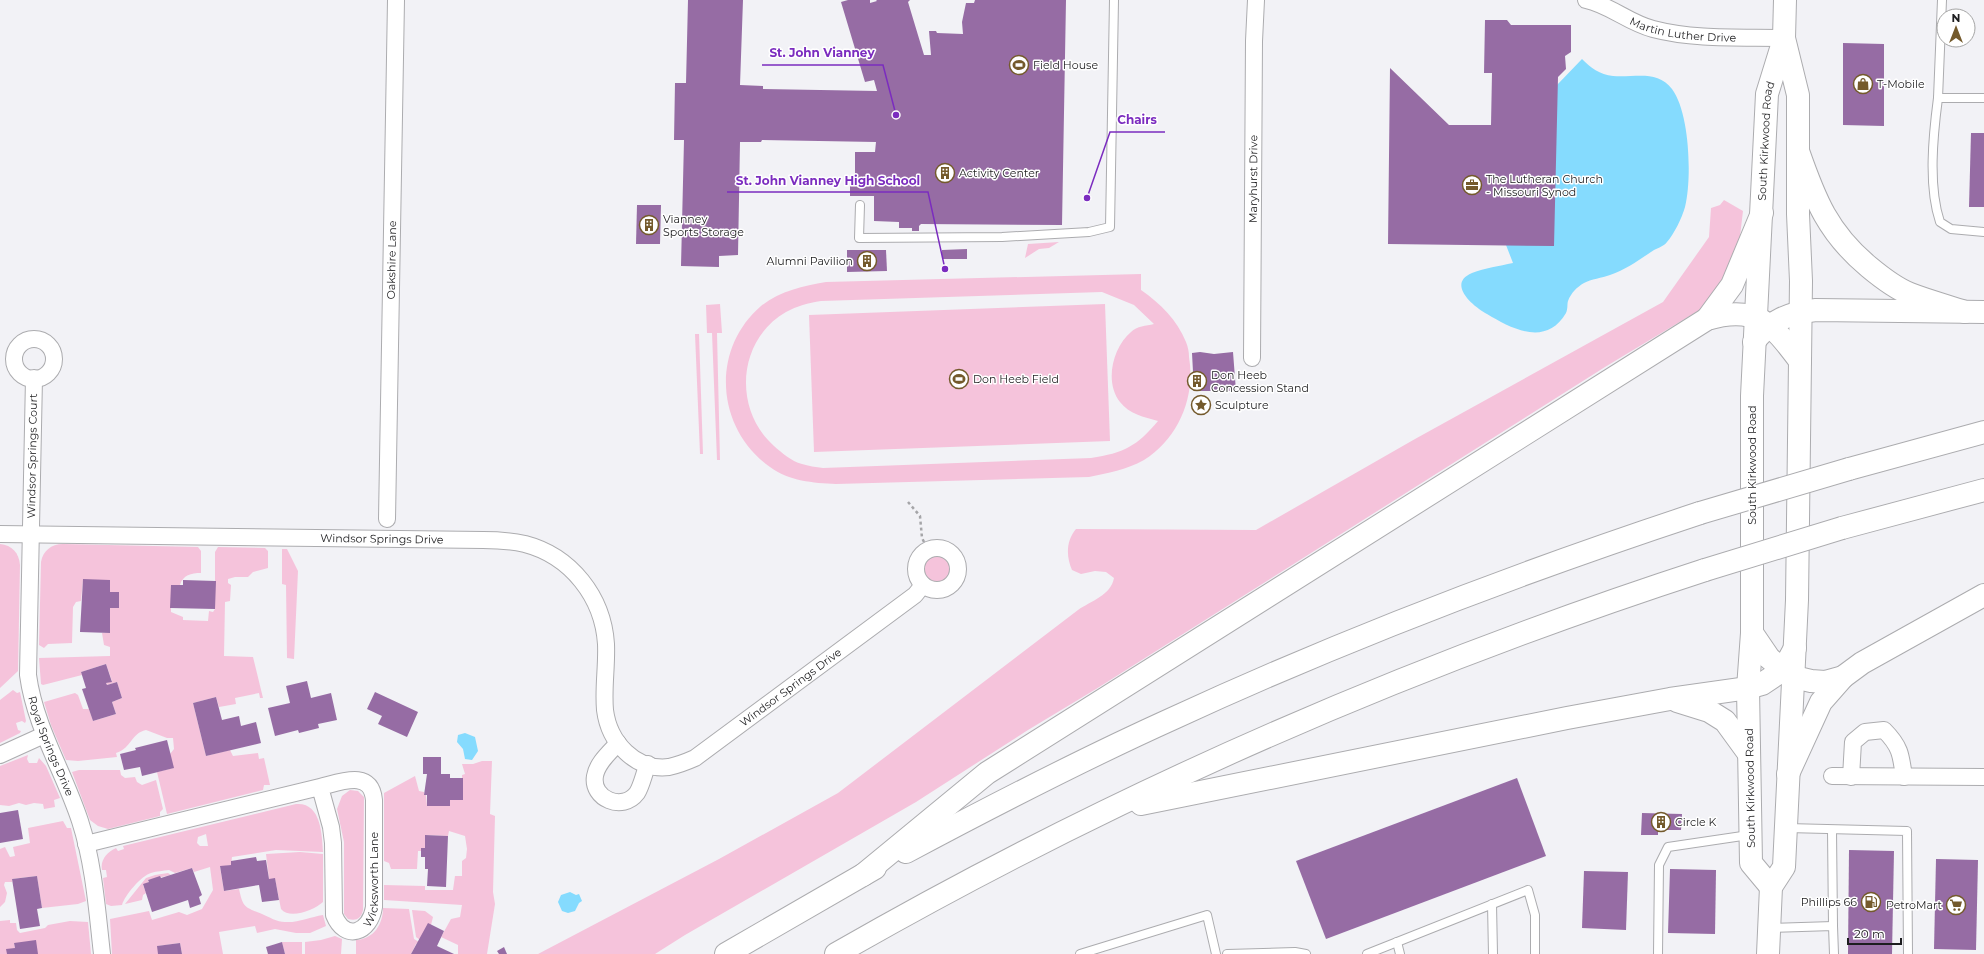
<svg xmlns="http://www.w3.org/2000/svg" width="1984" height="954" viewBox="0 0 1984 954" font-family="Montserrat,sans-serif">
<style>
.green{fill:#f5c3db;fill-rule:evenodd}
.water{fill:#85dbfe}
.building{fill:#966ca4}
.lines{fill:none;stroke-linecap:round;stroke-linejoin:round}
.lane-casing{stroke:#acacaf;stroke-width:10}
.street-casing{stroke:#acacaf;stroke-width:18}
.primary-casing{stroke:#acacaf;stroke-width:24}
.highway-casing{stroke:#acacaf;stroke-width:24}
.path{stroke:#a5a5a8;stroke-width:2.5;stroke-dasharray:3 3;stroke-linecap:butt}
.lane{stroke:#fff;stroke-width:8}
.street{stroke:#fff;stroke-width:16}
.primary{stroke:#fff;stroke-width:22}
.highway{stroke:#fff;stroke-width:22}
.highway-bridge-casing{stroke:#acacaf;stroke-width:24;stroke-linecap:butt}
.highway-bridge{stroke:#fff;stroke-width:22}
.labels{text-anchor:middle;stroke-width:3;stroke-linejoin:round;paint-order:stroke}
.street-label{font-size:11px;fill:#1d1d1f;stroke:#fff}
.poi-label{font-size:11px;fill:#1d1d1f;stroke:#fff;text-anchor:start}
.leader{fill:none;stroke:#7b2cbf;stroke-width:1.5}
.callout-dot{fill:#7b2cbf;stroke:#fff;stroke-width:1.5}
.callout-label{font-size:12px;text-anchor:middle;font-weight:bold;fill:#7b2cbf;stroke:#fff;stroke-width:3;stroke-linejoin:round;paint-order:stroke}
</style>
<rect width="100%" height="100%" fill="#f2f2f6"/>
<g class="green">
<path d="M1724 200 1743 211 1738 253 1711 303 1605 367 1096 689 1028 730 916 802 685 935 655 954H538L719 859 838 793 1078 610C1091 601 1111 595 1114 578L1106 572 1095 571 1081 574 1072 570C1066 556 1066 541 1076 529L1256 530 1415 439 1663 302 1709 237 1711 208 1720 205Z"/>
<polygon points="1059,242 1049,248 1039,249 1025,258 1028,244"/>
<path d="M1141 274V290C1161 304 1177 320 1186 342 1188 347 1189 352 1189 357 1196 397 1178 439 1144 460 1126 470 1108 473 1089 477L836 484C813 483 789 481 770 467 716 429 710 350 761 306 780 291 803 286 826 282ZM1102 292 1134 305 1154 324C1146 326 1137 326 1131 332 1113 347 1104 382 1120 402 1129 414 1144 417 1158 421 1137 446 1124 453 1091 458L823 468C816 467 808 466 802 464 791 461 782 453 774 446 733 410 737 340 786 312 797 306 808 303 821 301Z"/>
<polygon points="720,304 722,333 717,333 720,460 717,460 712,333 707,333 706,305"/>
<polygon points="1105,304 1110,441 814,452 809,315"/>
<polygon points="695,334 699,334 703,454 700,454"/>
<path d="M0 544C12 545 19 553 20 565L18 671 0 688Z"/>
<path d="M63 544 198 547 201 551V573C191 573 183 575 180 585H171V612L183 617V620L208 621 209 611 213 612 215 609V552L218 547 265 548 268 551V568L253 572 248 577H235L228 579V583L231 585 230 601 225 602 224 656 253 657 263 698H260L259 693 235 698 236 704 219 707 216 697 193 703 206 756 230 750 233 756 258 753 259 759 264 758 270 785H264L263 790 167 814 157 772 173 768 170 754 174 749 173 738H167L146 730C131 733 132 748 116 753L117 757 78 761 66 760 51 725 44 702 75 693 78 695 83 709H89L93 721 116 714 112 702 122 698 117 682 107 685 106 683 112 681 106 664 81 672 82 675 43 685 41 684 39 658 110 656V647L104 645 102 633H110V608H119V593L110 592V580H83L81 601 76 602 73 607 72 643 48 644 44 648 39 645 41 562C43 551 51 544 63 544Z"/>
<polygon points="282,549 287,549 298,571 294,659 287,658 286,585 282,584"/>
<circle cx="937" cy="569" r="13"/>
<polygon points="13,690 17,693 20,692 26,721 25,723 22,721 16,723 18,730 21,731 20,733 0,743 0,700"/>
<polygon points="28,755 27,759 29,763 37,763 39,758 46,766 60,798 54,800 55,807 44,809 43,804 34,803 26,805 19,803 9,806 0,805 0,766"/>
<polygon points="482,761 492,761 490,814 495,816 493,892 495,904 487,954 458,954 458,945 441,937 451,919 460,917 462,905 384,900 384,885 425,886 425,890 453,890 455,876 462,876 462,861 466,858 467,849 465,836 449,831 448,836 425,835 425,848 421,848 421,851 418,851 417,869 391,869 389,863 384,861 384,793 415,776 419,791 424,792 424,795 426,795 427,806 450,806 450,800 463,800 462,775 465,774 462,764 473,764"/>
<polygon points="79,770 120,770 121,775 125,778 135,777 137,782 142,785 156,780 163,809 160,812 160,816 108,829 98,826 90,820 72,772"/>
<path d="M350 790 358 791 364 797 363 910C361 919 356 921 348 919L344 914V842L337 809 342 796Z"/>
<path d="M296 804C321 802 322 834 323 852L276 850 232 857 231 865 220 867 224 891 239 889C243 907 244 907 262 914 269 917 277 922 285 922 298 923 310 917 323 915L326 926 310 933H296L275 929 257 933 255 926 219 932 223 954H182L180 943 158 946V954H112L110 919 149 911 152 920 179 912 187 915 202 909 213 890 210 867 194 872 192 868 175 873 169 870C163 871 157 871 151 873 141 876 125 895 122 905L111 906 106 904 103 878 107 877 106 870H102C100 860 107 852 116 848L118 851 124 849 123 846ZM206 834 208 846H200L197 843 198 837Z"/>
<polygon points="63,821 67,828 71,828 86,901 78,904 42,908 37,876 12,879 12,882 5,882 4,885 7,893 5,902 0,907 0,849 5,847 10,857 15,856 13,847 30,843 28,828"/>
<path d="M300 852 323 854V902C314 910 290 920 281 909L275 879H269L266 854Z"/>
<polygon points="168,873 171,875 148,880 149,882 143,885 146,893 143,895 142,900 125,904 146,878 155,875"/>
<path d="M383 908 409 909 414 939 419 942 416 944 411 954H356V940C374 939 383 924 383 908Z"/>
<polygon points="412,910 425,911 433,917 431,925 420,940 416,937"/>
<polygon points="10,920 10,923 16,923 17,930 20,933 45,928 48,925 70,921 88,922 91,954 38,954 14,943 15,948 7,954 0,954 0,921"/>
<polygon points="335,936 342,939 341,954 305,954 305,942 321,940"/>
<polygon points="282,942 302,942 302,954 285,954"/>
</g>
<g class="water">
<path d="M1582 59C1590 67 1600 75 1613 76 1634 78 1657 69 1672 89 1690 113 1692 179 1685 207 1682 218 1674 234 1667 242 1664 246 1658 248 1654 250 1639 260 1627 269 1610 275 1602 278 1591 279 1584 283 1577 287 1571 293 1568 301 1567 304 1568 309 1566 313 1546 347 1512 329 1487 314 1474 307 1446 284 1472 273 1485 268 1499 266 1513 263L1506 245 1557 85Z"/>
<polygon points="465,733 475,737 478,751 472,760 465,759 463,749 457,742 458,735"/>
<polygon points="570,892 576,895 579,894 582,901 579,903 575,911 568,913 562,911 558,902 561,895"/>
</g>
<g class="building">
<polygon points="688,0 743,0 740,85 763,86 763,89 877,91 874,80 865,82 841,2 848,0 870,0 870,3 877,1 876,0 910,0 908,2 924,55 931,55 929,31 936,31 937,33 963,34 962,22 966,3 974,3 975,0 1066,0 1062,225 921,224 919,226 919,231 912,231 912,228 899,228 899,222 874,221 874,196 850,196 850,186 855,186 855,152 875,152 876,142 762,140 761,142 740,142 738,255 719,256 719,267 681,266 684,140 674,140 675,83 686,83"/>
<polygon points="1485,20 1507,20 1511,25 1571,25 1571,52 1565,56 1566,69 1558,77 1554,246 1388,244 1390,68 1449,125 1491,125 1492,73 1484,73"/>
<polygon points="1843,43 1884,44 1884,126 1843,125"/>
<polygon points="1971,133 1984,133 1984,207 1969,207"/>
<polygon points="637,205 661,205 660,244 636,244"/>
<polygon points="967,249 967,259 942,259 942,250"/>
<polygon points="847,250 886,250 887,271 847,272"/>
<polygon points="1200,352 1214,354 1233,352 1236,391 1194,391 1192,353"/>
<polygon points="83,579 110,580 110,592 119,592 119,608 110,608 110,633 80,632"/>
<polygon points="183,580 216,581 215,609 170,608 171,585 183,585"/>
<polygon points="106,664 112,682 106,683 107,685 117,682 122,698 112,702 116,714 93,721 82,689 86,688 81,672"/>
<polygon points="307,681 311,698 331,693 337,720 318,724 319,728 299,733 298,730 275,736 268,708 290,703 286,686"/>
<polygon points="375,692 418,712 407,737 378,724 382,716 367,709"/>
<polygon points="216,697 222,720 239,716 241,726 256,722 261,743 206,756 193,703"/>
<polygon points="167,740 174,768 142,776 140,767 124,770 120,754 136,750 135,748"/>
<polygon points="423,757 441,757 441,774 450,774 450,778 463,778 463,800 450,800 450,806 427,806 427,795 424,795 427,774 423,774"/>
<polygon points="1517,778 1546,856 1326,939 1296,861"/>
<polygon points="18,810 23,839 0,843 0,813"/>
<polygon points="1642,813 1682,814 1681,830 1658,830 1658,835 1641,835"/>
<polygon points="425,835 448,836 446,887 427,886 428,869 425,869 425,857 421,857 421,848 425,848"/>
<polygon points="1849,850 1894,851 1892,954 1848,954"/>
<polygon points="256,857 257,861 266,860 269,879 275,878 279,900 262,902 259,885 224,891 220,866 231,865 231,861"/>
<polygon points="1936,859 1978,860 1976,950 1934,949"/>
<polygon points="192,868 202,895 199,897 201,904 190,908 188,900 152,912 143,884 149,882 148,880 160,876 161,878"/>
<polygon points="1670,869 1716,870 1715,934 1668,933"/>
<polygon points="1584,871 1628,872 1626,930 1582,928"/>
<polygon points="37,876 42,908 37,909 40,926 20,929 12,879"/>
<polygon points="428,923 444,931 437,946 454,954 411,954"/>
<polygon points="36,940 38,954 7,954 6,949 15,948 14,943"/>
<polygon points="282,942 285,954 268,954 266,947"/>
<polygon points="180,943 182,954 158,954 157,946"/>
<polygon points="504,947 507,954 499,954 497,951"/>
</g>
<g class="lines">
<g class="lane-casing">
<g id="lane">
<polyline points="1942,0 1938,98 1984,98"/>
<path d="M1938 98C1933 136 1928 186 1940 222L1951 229 1984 232"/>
<polyline points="860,205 859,238 1002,237 1089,232 1110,227 1114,0"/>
<polyline points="1787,828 1907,831 1908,954"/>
<polyline points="1832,830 1833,926"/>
<polyline points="1492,904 1493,954"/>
<polyline points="1770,928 1833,926 1834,954"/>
<polyline points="1397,942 1400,954"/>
<polyline points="1080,954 1207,915 1216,954"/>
<polyline points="1227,954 1295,952 1306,954"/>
<polyline points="1367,954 1528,890 1535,915 1535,954"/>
<polyline points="1658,954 1659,865 1668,847 1749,835"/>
</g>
</g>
<g class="street-casing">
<g id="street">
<path id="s1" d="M1586 0C1610 5 1629 23 1653 29 1695 40 1741 37 1784 38"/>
<circle cx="34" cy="359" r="20"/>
<path id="s2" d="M1252 358 1254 41 1256 0"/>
<path id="s3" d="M34 378 28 675C35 727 64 772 80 821 94 864 97 910 102 954"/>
<path id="s4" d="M387 519 396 0"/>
<path id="s5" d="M0 534 483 540C497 540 512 541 525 544 571 556 603 597 606 644 607 666 603 688 605 710 609 742 635 771 669 767 678 765 686 762 695 758L915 595 923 585"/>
<circle cx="937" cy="569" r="21"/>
<path d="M618 743C610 752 597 763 595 776 591 799 623 812 637 793 642 785 644 773 648 764"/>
<polyline points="0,755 44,735"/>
<polyline points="1832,776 1984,777"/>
<path d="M1851 777 1853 742 1865 732 1884 730C1900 746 1901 754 1904 777"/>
<path id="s6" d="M86 844 320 787 331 827 333 843 334 915C345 942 370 933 374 907V800C371 769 341 782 320 787"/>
</g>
</g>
<g class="primary-casing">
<g id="primary">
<path id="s7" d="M1771 887 1751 863 1748 688 1752 633V396L1767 94 1784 39"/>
<polyline points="1768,954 1771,887 1784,867 1797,600 1801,281 1798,214 1798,95 1784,38 1785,0"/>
</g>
</g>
<g class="highway-casing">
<g id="highway">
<path d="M1798 151C1815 200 1828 233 1869 267 1881 277 1895 288 1910 294 1928 301 1947 306 1965 312"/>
<polyline points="1707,319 1732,285 1762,213"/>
<path d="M1754 342C1770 320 1790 313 1816 310L1984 312"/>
<polyline points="1849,469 1984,432"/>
<polyline points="1842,528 1984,490"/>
<polyline points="1752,633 1769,658 1783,670 1794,677 1811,681 1825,682 1843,677 1862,663 1984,595"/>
<polyline points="1677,701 1709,711 1725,721 1749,754"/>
<polyline points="1788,774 1821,702 1843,677"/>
<polyline points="1141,804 1567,718 1670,699 1748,688 1762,684 1783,670 1795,648"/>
<path d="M906 852C994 805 1083 759 1174 718 1345 639 1521 572 1700 513"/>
<path d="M863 875 987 773 1707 319C1757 304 1772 324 1800 361"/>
<polyline points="726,954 875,868"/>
<path d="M836 954C1111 796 1403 668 1705 570"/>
</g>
</g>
<polyline class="path" points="908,502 920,516 922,538 928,550"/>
<use href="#lane" class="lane"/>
<use href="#street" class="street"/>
<use href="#primary" class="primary"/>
<use href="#highway" class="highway"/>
<g class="highway-bridge-casing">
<g id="highway-bridge">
<polyline points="1700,513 1849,469"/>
<polyline points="1705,570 1842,528"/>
</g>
</g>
<use href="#highway-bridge" class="highway-bridge"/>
</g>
<defs>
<g id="stadium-ring" transform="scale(1)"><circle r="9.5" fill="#fff" stroke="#745a2c" stroke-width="1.5"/><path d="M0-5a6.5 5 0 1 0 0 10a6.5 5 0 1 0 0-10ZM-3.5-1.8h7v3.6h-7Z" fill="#745a2c"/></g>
<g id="shop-ring" transform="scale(1)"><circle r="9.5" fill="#fff" stroke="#745a2c" stroke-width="1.5"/><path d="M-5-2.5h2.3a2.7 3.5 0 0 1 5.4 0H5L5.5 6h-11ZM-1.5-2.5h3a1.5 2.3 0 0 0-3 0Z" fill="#745a2c"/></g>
<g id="building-ring" transform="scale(1)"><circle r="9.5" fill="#fff" stroke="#745a2c" stroke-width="1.5"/><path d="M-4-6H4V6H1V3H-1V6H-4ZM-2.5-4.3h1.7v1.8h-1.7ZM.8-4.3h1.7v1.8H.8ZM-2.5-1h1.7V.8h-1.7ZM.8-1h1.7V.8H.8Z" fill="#745a2c"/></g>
<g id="office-ring" transform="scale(1)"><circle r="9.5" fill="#fff" stroke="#745a2c" stroke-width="1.5"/><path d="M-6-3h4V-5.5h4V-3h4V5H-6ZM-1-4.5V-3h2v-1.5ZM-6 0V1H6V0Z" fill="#745a2c"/></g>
<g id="sight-ring" transform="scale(1)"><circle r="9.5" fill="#fff" stroke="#745a2c" stroke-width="1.5"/><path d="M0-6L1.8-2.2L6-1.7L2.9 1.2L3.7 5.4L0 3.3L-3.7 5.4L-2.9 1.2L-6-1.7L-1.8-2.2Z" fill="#745a2c"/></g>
<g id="fuel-ring" transform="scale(1)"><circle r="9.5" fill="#fff" stroke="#745a2c" stroke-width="1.5"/><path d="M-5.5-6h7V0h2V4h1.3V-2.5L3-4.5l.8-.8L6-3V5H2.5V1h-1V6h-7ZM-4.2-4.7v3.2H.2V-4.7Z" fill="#745a2c"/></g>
<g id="supermarket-ring" transform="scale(1)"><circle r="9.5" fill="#fff" stroke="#745a2c" stroke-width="1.5"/><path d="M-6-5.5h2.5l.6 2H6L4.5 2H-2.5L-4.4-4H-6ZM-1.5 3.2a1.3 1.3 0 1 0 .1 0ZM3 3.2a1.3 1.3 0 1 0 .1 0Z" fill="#745a2c"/></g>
</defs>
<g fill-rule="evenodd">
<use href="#stadium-ring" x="1019" y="65"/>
<use href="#shop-ring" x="1863" y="84"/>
<use href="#building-ring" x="945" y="173"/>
<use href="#office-ring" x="1472" y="185"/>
<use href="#building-ring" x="649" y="225"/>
<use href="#building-ring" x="867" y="261"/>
<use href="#stadium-ring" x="959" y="379"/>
<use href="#building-ring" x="1197" y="381"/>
<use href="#sight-ring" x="1201" y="405"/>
<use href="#building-ring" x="1661" y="822"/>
<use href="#fuel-ring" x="1871" y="902"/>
<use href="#supermarket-ring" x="1956" y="905"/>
</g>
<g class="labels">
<g class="street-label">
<text dy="4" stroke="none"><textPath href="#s1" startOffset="103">Martin Luther Drive</textPath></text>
<text dy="4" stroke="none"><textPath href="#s7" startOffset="754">South Kirkwood Road</textPath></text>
<text dy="4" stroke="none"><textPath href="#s2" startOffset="179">Maryhurst Drive</textPath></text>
<text dy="4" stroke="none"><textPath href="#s4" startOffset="259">Oakshire Lane</textPath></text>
<text transform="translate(32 456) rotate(-89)" y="4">Windsor Springs Court</text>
<text transform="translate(1752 465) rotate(-90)" y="4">South Kirkwood Road</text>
<text dy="4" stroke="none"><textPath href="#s5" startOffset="382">Windsor Springs Drive</textPath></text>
<text dy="4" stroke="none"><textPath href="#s5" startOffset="970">Windsor Springs Drive</textPath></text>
<text dy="4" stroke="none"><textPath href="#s3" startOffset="372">Royal Springs Drive</textPath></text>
<text transform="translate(1750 788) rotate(-91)" y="4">South Kirkwood Road</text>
<text dy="4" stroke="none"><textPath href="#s6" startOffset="459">Wicksworth Lane</textPath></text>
</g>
<g class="poi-label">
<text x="1033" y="69">Field House</text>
<text x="1877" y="88">T-Mobile</text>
<text x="959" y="177">Activity Center</text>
<text x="1486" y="183">The Lutheran Church<tspan x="1486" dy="13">- Missouri Synod</tspan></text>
<text x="663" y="223">Vianney<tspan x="663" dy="13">Sports Storage</tspan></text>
<text x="853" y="265" text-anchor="end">Alumni Pavilion</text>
<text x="1211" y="379">Don Heeb<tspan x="1211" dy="13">Concession Stand</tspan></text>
<text x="973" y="383">Don Heeb Field</text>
<text x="1215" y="409">Sculpture</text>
<text x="1675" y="826">Circle K</text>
<text x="1857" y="906" text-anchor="end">Phillips 66</text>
<text x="1942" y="909" text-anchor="end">PetroMart</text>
</g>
</g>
<path class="leader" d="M896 115L883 65H762M1087 198L1110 132H1165M945 269L928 192H727"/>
<g class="callout-dot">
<circle cx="896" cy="115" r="4"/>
<circle cx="1087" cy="198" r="4"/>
<circle cx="945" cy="269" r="4"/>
</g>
<g class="callout-label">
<text x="822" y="57">St. John Vianney</text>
<text x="1137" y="124">Chairs</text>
<text x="828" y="185">St. John Vianney High School</text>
</g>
<g transform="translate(1956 28)"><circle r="19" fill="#ffffff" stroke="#a5a5a5"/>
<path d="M0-3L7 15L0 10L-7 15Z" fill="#745a2c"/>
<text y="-6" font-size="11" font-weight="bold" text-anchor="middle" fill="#1d1d1f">N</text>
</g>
<path d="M1848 938v6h53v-6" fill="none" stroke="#1d1d1f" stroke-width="2"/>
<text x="1854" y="938" font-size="12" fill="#1d1d1f" stroke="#ffffff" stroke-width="3" paint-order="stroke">20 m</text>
</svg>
